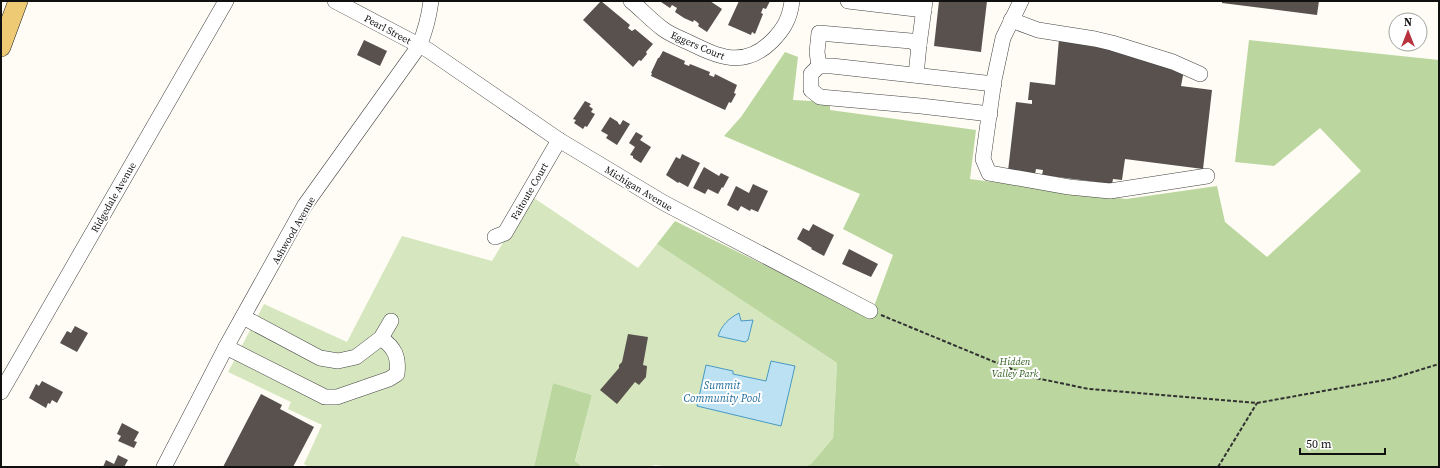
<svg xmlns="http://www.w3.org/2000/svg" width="1440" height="468" viewBox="0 0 1440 468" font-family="'Source Serif 4',serif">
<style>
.green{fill:#d6e7bf}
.forest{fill:#bbd79f}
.water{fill:#bce1f2;stroke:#4899c4}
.building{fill:#58514d}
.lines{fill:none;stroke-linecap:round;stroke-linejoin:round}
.minor-casing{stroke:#434343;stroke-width:16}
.major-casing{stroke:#212121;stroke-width:20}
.path{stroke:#323232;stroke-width:2;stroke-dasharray:4 2;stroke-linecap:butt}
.minor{stroke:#fff;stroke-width:15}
.major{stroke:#efca74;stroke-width:19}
.labels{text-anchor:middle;stroke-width:4;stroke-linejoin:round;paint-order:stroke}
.street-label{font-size:10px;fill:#101010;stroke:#fff}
.park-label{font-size:10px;font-style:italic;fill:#356424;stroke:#fff}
.water-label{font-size:11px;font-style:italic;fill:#216c9b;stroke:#fff}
</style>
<rect width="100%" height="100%" fill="#fefcf4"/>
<polygon class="green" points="531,196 638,268 657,244 837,363 833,438 811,464 803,467 672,467 655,465 650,467 582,467 575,462 592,395 553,383 534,467 309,467 304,464 322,425 288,409 291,402 228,372 264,304 347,342 402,236 492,261"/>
<g class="forest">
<polygon points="1249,40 1439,60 1439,467 803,467 811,464 833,438 837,363 657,244 675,221 870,317 893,255 843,229 860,194 724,136 741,117 785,52 798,57 793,100 830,102 830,110 976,130 970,179 1126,199 1217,186 1225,222 1267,257 1361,171 1320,128 1274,166 1235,162"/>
<polygon points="553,383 592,395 575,461 582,467 534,467"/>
</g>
<g class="water">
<path d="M739 313 741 321 753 320 748 340 745 342 718 336C722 325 728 319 739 313Z"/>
<polygon points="771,361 795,366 781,426 697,406 706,365 733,371 733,374 766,381"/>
</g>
<g class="building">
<polygon points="601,1 630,25 628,28 632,31 635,29 653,44 646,52 647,54 641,61 639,60 633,67 583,20"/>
<polygon points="662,1 710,1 722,9 707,32 698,26 699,24 697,22 694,20 693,22 684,18 675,12 677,8 672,5 670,8 661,2"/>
<polygon points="739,1 770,1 766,9 763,8 761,13 763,14 755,34 752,32 751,35 728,25"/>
<polygon points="939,1 987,1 981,52 934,46"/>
<polygon points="1222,1 1319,1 1317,15 1222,3"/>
<polygon points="1059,39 1092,43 1184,70 1181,86 1212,90 1203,169 1125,159 1122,180 1113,179 1112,184 1042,175 1043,170 1036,169 1035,174 1008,171 1016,102 1032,104 1032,100 1028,100 1030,82 1055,85"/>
<polygon points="364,40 387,51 380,66 357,55"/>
<polygon points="663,51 685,61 684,64 689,66 690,64 710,72 709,75 714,77 715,74 737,85 734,93 736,94 731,103 729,102 725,110 651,76 652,73 651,73 658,58 659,58"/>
<polygon points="585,101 591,104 589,106 593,109 591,112 595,114 587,127 585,126 583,129 574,123 576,120 573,119"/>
<polygon points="610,117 618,122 618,123 620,125 623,120 630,124 617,145 606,138 608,135 601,131"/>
<polygon points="636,132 643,136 640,140 651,147 641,163 633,158 633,156 630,155 635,147 629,143"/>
<polygon points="682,154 700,163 688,187 679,182 678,183 666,175 676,157 680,159"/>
<polygon points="704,167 719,176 721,173 729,177 723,188 722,187 718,194 708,189 705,194 693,188"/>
<polygon points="753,184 768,191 758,212 751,209 750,211 741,206 738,211 727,205 736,186 749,193"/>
<polygon points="813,224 834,235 824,256 811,249 812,248 797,239 803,228 809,231"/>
<polygon points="849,249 878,264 871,277 842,264"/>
<polygon points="75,326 88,333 77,352 60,343 67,331 71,333"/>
<polygon points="628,334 648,337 643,365 647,366 646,377 639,385 635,382 617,404 600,390 619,368 619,365 622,362"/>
<polygon points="42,381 63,392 57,403 52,400 50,404 48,403 46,408 29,398 36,384 39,386"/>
<polygon points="261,394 282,405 280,409 314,427 293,467 223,467"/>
<polygon points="122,423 139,432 134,441 137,442 134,448 118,441 121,436 117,434"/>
<polygon points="118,455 128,460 124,467 103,467 106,460 114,464"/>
</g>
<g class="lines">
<g class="minor-casing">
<g id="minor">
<polyline points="335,1 428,50 559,140 664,203 870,311"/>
<path d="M631 1C642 10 652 21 663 29 671 35 680 38 688 42 719 57 744 69 772 41 784 29 790 18 792 1"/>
<polyline points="848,1 924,10"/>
<polyline points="1021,1 1003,38 994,80 983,159 989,173 1069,187 1110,191 1207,176"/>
<polyline points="1011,20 1038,30 1095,39 1112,43 1173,62 1200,74"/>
<polyline points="919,45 925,1"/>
<polyline points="819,66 817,52 819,33 911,41 919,45 916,75"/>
<polyline points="990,114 921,106 820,97 811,90 811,74 819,66 832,66 994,84"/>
<polyline points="495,237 505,233 559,140"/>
<polyline points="243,317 320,358 338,361 356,357 381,338 391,321"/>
<path d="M226 347 325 397H337L389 379 397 374C399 357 395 348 381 338"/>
<polyline points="1,392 226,1"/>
<path d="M164 467 226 347 305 205 419 46C425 32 429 16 431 1"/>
</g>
</g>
<g class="major-casing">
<polyline id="major" points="1,47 18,1"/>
</g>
<g class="path">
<polyline points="881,315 1031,377 1089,389 1257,403 1390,379 1439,364"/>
<polyline points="1218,467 1257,403"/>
</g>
<use href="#minor" class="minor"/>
<use href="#major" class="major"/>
</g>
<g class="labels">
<g class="street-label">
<text transform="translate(388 29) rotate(28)" y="4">Pearl Street</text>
<text transform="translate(698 45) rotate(23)" y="4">Eggers Court</text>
<text transform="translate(639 188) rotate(31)" y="4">Michigan Avenue</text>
<text transform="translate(529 191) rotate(-60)" y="4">Faitoute Court</text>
<text transform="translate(113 197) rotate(-60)" y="4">Ridgedale Avenue</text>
<text transform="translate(293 230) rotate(-60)" y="4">Ashwood Avenue</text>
</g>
<g class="park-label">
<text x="1015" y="365">Hidden<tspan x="1015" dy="12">Valley Park</tspan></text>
</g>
<g class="water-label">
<text x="722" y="389">Summit<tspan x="722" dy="13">Community Pool</tspan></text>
</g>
</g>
<rect width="1440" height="468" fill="none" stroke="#101010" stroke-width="4"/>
<g transform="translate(1408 32)"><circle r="19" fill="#ffffff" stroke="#9f9f9f"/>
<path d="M0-3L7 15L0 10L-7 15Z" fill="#b8313e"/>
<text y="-6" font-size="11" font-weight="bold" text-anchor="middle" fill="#101010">N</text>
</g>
<path d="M1300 448v6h85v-6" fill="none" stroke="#101010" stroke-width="2"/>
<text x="1306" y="448" font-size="12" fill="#101010" stroke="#ffffff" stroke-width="3" paint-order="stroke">50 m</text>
</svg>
